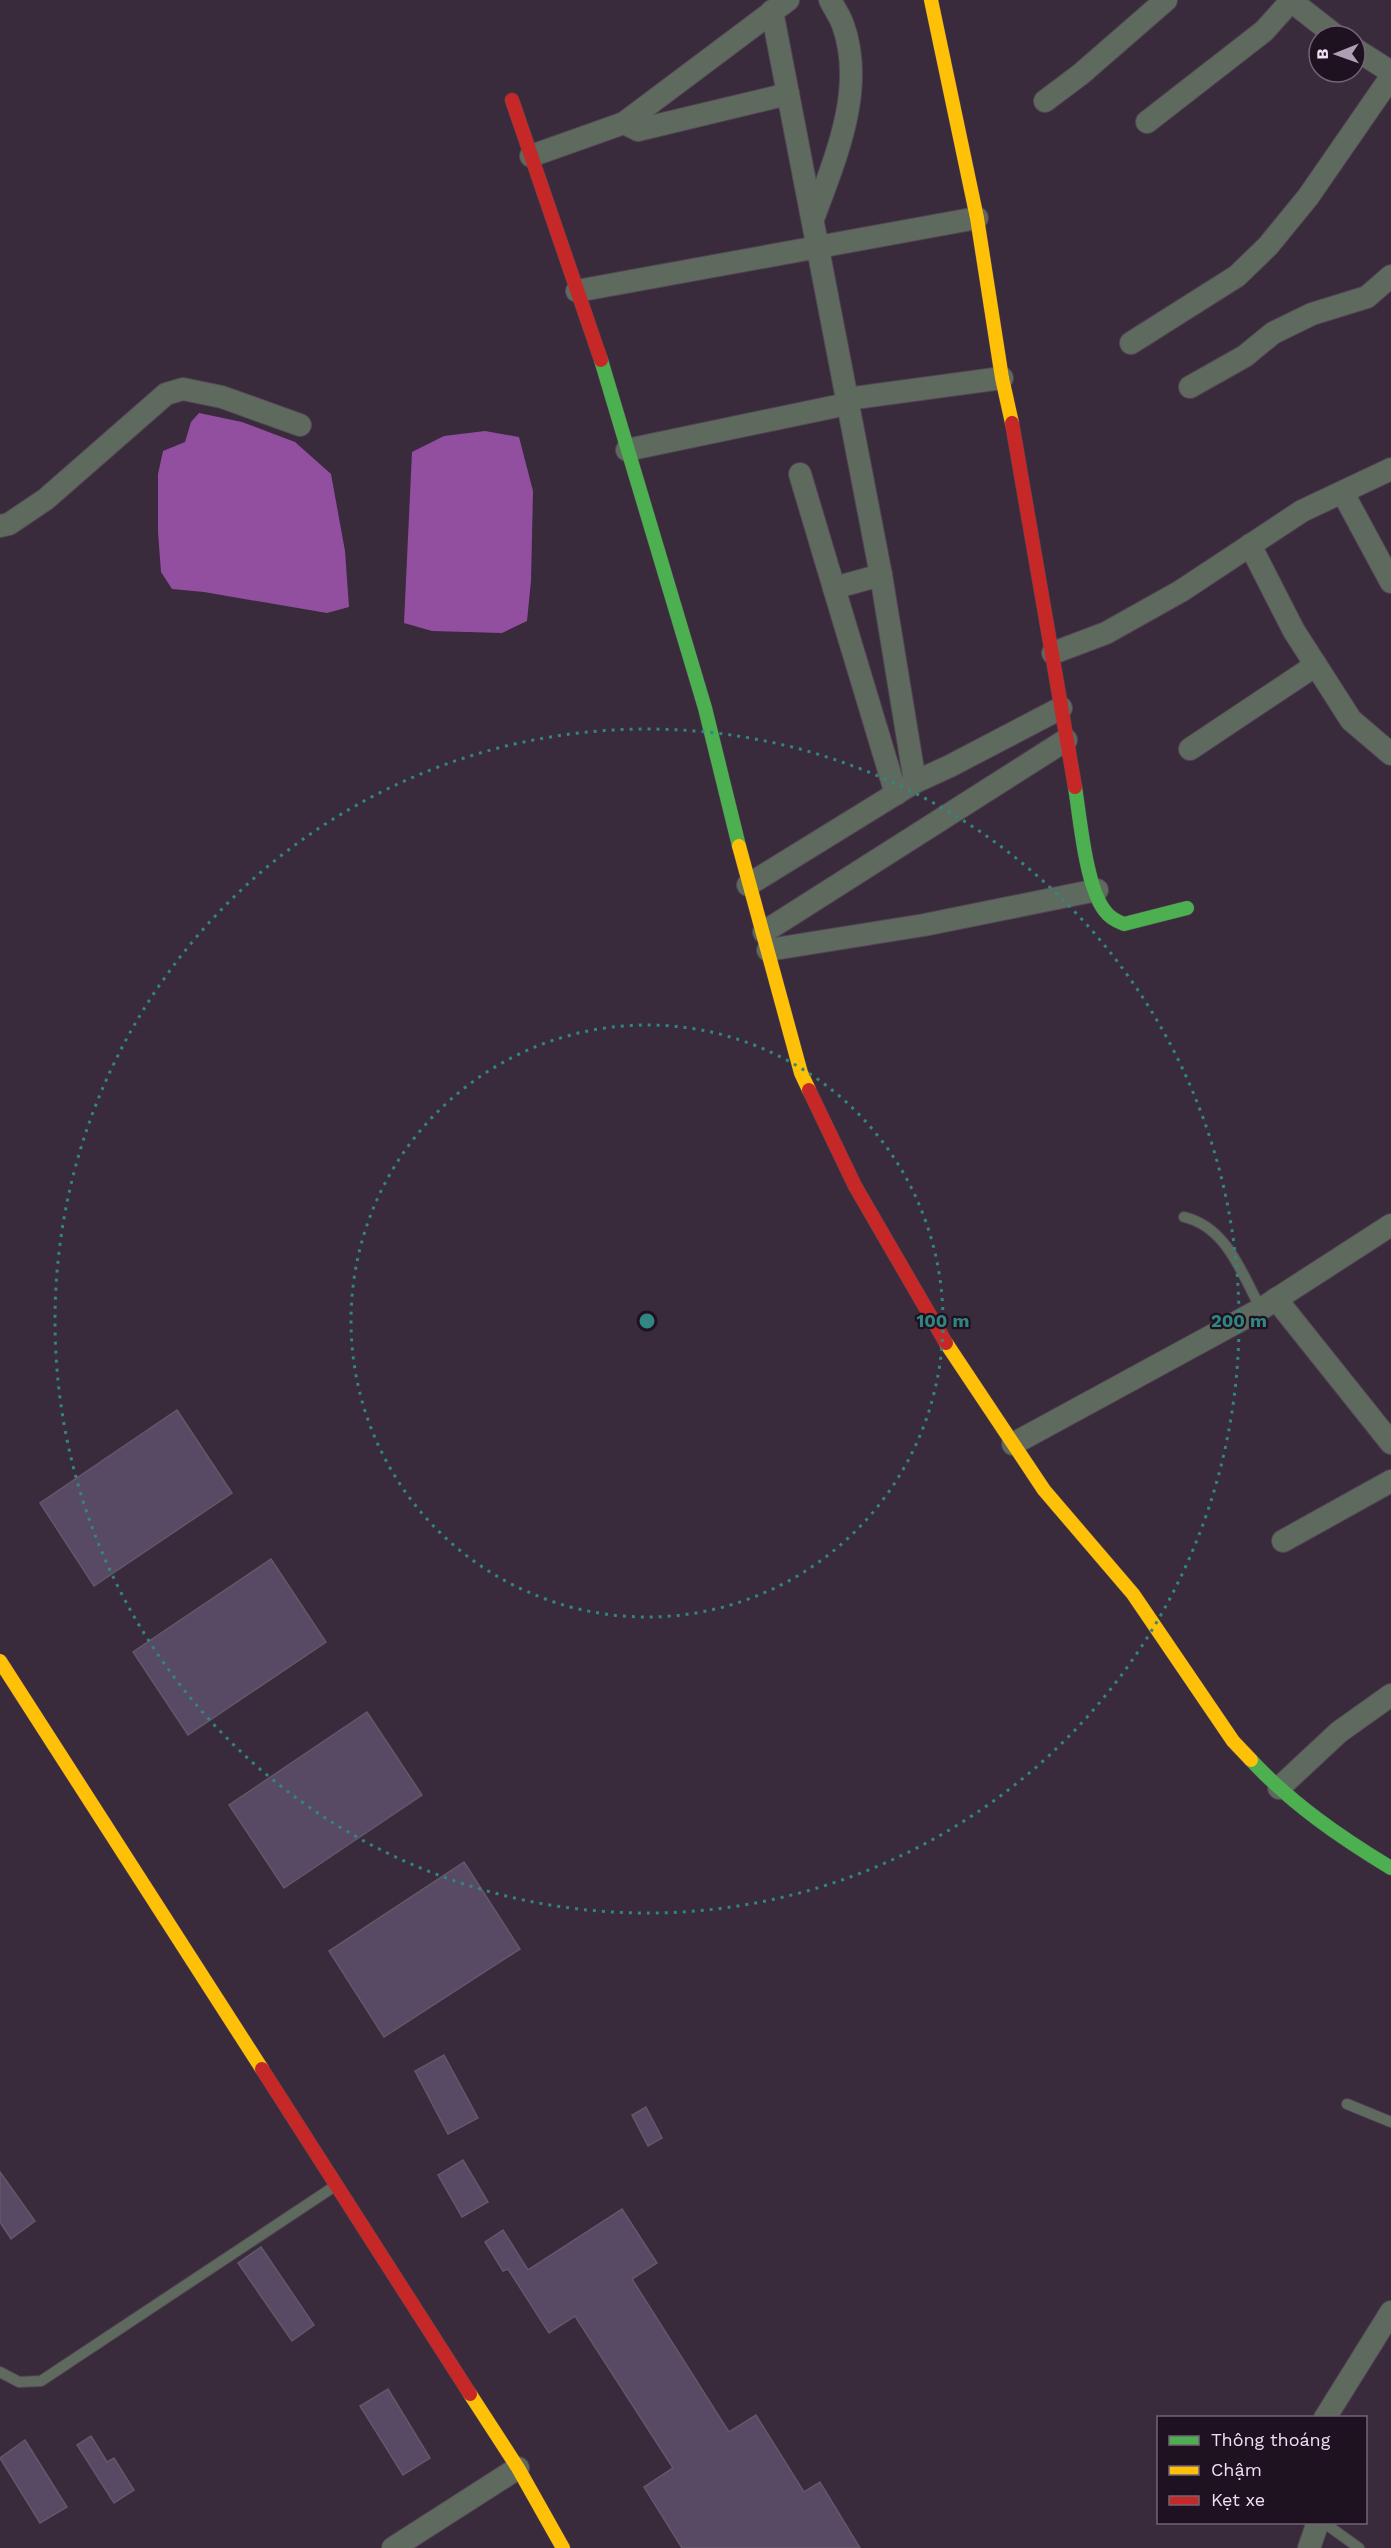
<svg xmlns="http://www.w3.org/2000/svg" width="1391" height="2548" viewBox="0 0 1391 2548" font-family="'Work Sans',sans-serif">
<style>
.water{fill:#924f9f}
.building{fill:#584a64;stroke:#625869;stroke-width:1.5}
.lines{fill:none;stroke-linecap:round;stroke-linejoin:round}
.lane-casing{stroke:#524554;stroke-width:12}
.street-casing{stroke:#524554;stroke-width:24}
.fast-casing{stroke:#524554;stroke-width:15}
.slow-casing{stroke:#524554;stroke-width:15}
.jam-casing{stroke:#524554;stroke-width:15}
.lane{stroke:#5e6a5d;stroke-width:10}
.street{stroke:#5e6a5d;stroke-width:22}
.fast{stroke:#4caf50;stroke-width:14}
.slow{stroke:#ffc107;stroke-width:14}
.jam{stroke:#c62828;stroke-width:14}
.ring{fill:none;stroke:#318682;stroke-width:3;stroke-dasharray:3 6}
.centre{fill:#318682;stroke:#1e1221;stroke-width:3}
.ring-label{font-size:18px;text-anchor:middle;font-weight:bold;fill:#318682;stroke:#1e1221;stroke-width:4.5;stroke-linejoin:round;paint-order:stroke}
</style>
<rect width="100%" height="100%" fill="#392a3c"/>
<g class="water">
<polygon points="199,413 242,422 295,442 331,474 345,551 349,607 327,613 204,592 172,589 161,572 158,532 158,474 163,451 185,442 191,422"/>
<polygon points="485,431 519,437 533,491 531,581 527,621 502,633 432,631 404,623 412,452 444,436"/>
</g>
<g class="building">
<polygon points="177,1410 232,1493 94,1586 40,1503"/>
<polygon points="271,1559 326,1642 188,1735 133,1652"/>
<polygon points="367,1712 422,1795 284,1888 229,1805"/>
<polygon points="464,1862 520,1949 384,2037 329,1951"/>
<polygon points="444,2055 478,2118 448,2134 415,2071"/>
<polygon points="646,2107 662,2138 648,2146 632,2115"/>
<polygon points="463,2160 488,2202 462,2217 438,2175"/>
<polygon points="0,2172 35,2221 11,2239 0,2222"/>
<polygon points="622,2209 657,2263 632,2279 729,2432 756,2415 804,2492 820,2482 860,2548 682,2548 644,2487 673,2468 575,2316 549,2333 508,2269 503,2271 485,2242 503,2230 528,2270"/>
<polygon points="261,2247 314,2325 292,2341 238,2263"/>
<polygon points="388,2389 430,2458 403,2475 360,2406"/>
<polygon points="91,2436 107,2462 114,2458 134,2490 114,2503 77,2445"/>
<polygon points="25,2440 67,2507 40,2523 0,2458"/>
</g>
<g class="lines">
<g class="lane-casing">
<g id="lane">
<path d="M1184 1217C1227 1227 1242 1274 1261 1309"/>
<polyline points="1347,2104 1391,2122"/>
<polyline points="0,2372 19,2382 41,2381 335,2186"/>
<polyline points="1323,2522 1359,2548"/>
</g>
</g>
<g class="street-casing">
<g id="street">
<polyline points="1290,0 1336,36"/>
<polyline points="1355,49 1391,72"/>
<polyline points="1045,101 1081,74 1166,0"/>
<polyline points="1147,122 1264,31 1291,1"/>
<polyline points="624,123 638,130 788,94"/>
<polyline points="531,156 624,123 788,0"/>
<path d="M813 219C835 159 866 89 843 25 840 16 834 8 830 0"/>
<polyline points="577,291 977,218"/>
<polyline points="1131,343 1237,276 1268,246 1308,197 1391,77"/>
<polyline points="1190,387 1245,356 1273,333 1312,314 1367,297 1391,276"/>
<polyline points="847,399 1002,378"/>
<polyline points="627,450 847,404"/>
<polyline points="800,474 834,588 881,575"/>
<polyline points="1343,493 1391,582"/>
<polyline points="0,526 9,524 46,499 166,394 183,389 222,397 300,425"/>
<polyline points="1250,545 1294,631 1351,720 1391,754"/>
<polyline points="834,588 896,794"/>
<polyline points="1053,653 1106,633 1181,591 1302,511 1391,469"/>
<polyline points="1190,749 1316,665"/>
<polyline points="915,782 950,766 1061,708"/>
<polyline points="748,885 915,782 881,575 772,11"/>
<polyline points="764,932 1066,740"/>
<polyline points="768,950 924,925 1097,890"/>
<polyline points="1276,1299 1391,1443"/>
<polyline points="1013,1444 1261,1309 1391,1225"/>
<polyline points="1283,1541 1391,1481"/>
<polyline points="1279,1788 1339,1732 1391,1695"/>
<polyline points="1325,2418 1391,2312"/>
<polyline points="393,2548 518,2468"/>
<polyline points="1309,2548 1318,2522"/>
</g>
</g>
<g class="fast-casing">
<g id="fast">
<polyline points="601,360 705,708 739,846"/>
<path d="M1075 787C1080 818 1086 888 1105 911 1110 918 1116 921 1124 924L1187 908"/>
<path d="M1251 1760C1292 1804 1340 1837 1391 1868"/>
</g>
</g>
<g class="slow-casing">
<g id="slow">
<polyline points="931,0 977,218 1002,378 1012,423"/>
<polyline points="739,846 801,1073 809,1090"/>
<polyline points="946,1343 1044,1490 1133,1594 1233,1741 1251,1760"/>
<polyline points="0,1661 262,2069"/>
<polyline points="470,2394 518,2468 563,2548"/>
</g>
</g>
<g class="jam-casing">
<g id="jam">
<polyline points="512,100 601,360"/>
<polyline points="1012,423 1075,787"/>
<polyline points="809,1090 855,1186 946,1343"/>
<polyline points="262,2069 470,2394"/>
</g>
</g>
<use href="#lane" class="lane"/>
<use href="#street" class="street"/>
<use href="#fast" class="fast"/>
<use href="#slow" class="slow"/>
<use href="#jam" class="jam"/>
</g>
<g class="ring">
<circle cx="647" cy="1321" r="296"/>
<circle cx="647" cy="1321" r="592"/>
</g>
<circle cx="647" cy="1321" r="9" class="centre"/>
<g class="ring-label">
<text x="943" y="1327">100 m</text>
<text x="1239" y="1327">200 m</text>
</g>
<rect x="1157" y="2416" width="210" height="108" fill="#1e1221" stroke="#726475" stroke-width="1.5"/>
<rect x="1169" y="2436" width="30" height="9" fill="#4caf50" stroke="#726475" stroke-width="1.5"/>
<text x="1211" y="2446" font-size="18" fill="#f0def4">Thông thoáng</text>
<rect x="1169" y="2466" width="30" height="9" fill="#ffc107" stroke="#726475" stroke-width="1.5"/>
<text x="1211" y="2476" font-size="18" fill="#f0def4">Chậm</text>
<rect x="1169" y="2496" width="30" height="9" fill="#c62828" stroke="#726475" stroke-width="1.5"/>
<text x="1211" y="2506" font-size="18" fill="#f0def4">Kẹt xe</text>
<g transform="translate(1337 54) rotate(269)"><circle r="28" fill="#1e1221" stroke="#726475" stroke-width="1.5"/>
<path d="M0-4.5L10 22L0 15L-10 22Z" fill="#b09fb4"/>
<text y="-9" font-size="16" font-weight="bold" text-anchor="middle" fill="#f0def4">B</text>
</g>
</svg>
